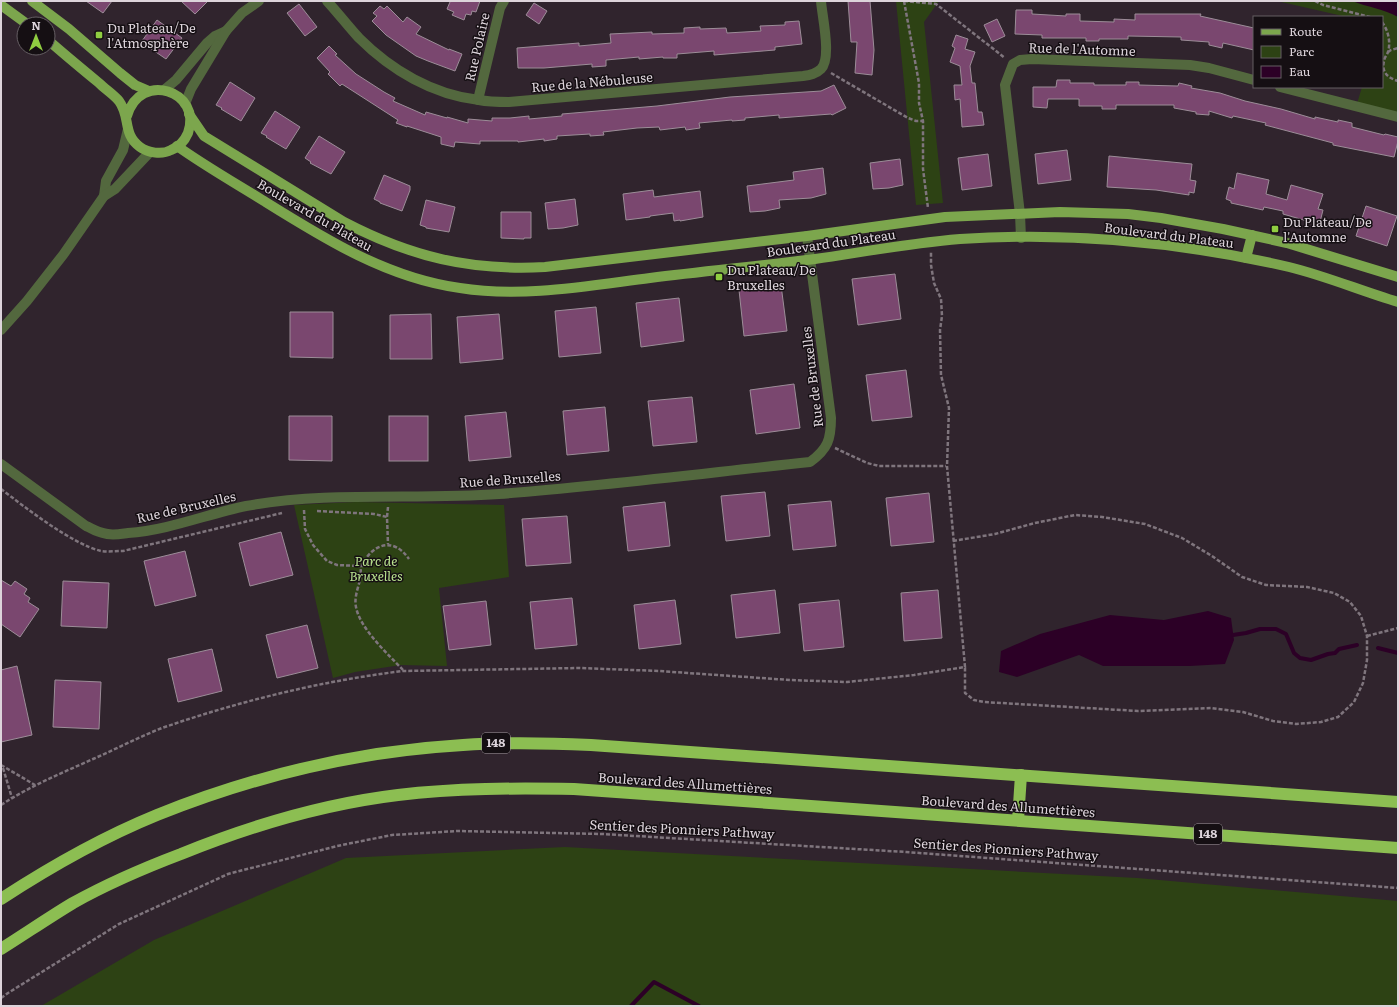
<svg xmlns="http://www.w3.org/2000/svg" width="1399" height="1007" viewBox="0 0 1399 1007" font-family="Literata,serif">
<style>
.green{fill:#2d4214}
.water{fill:#2c0026}
.lines{fill:none;stroke-linecap:round;stroke-linejoin:round}
.stream{stroke:#2c0026;stroke-width:4}
.building{fill:#7a476f;stroke:#9c8d98}
.path{stroke:#7f757d;stroke-width:2.5;stroke-dasharray:4 2;stroke-linecap:butt}
.minor{stroke:#53683e;stroke-width:10}
.major{stroke:#7ca64d;stroke-width:10}
.highway{stroke:#8cbe52;stroke-width:12}
.poi-dot{fill:#90cd41;stroke:#150f13;stroke-width:1.5}
.labels{text-anchor:middle;stroke-width:3;stroke-linejoin:round;paint-order:stroke}
.shield{fill:#150f13;stroke:#a1999f;stroke-width:1}
.shield-label{font-size:12px;font-weight:bold;fill:#ddd4db}
.poi-label{font-size:13px;fill:#ddd4db;stroke:#150f13;text-anchor:start}
.street-label{font-size:13px;fill:#ddd4db;stroke:#150f13}
.park-label{font-size:13px;font-style:italic;fill:#bae48f;stroke:#150f13}
</style>
<rect width="100%" height="100%" fill="#30242d"/>
<g class="green">
<polygon points="896,1 939,1 924,22 943,203 916,205"/>
<polygon points="1277,1 1398,1 1398,117 1356,107 1362,87 1382,87 1382,17 1347,17"/>
<polygon points="356,502 504,505 509,577 439,588 447,666 401,665 355,672 333,678 294,505"/>
<polygon points="565,847 1137,878 1398,901 1398,1006 41,1006 154,940 346,858"/>
</g>
<g class="water">
<path d="M1352 1H1398V17C1384 9 1367 7 1352 1Z"/>
<polygon points="1208,611 1231,618 1234,640 1225,664 1190,666 1103,666 1079,655 1017,677 999,672 1001,651 1040,634 1110,615 1164,620"/>
</g>
<g class="lines">
<g class="stream">
<polyline points="1233,635 1246,633 1260,629 1276,629 1286,634 1294,653 1300,658 1311,660 1328,654 1335,653 1339,649 1357,645"/>
<polyline points="1378,648 1398,653"/>
<polyline points="631,1006 654,982 699,1006"/>
</g>
</g>
<g class="building">
<polygon points="86,1 112,1 103,13"/>
<polygon points="181,1 208,1 195,14"/>
<polygon points="449,1 480,1 476,12 472,11 471,15 466,14 464,20 452,15 454,12 447,9 450,2"/>
<polygon points="848,1 870,1 874,50 872,75 855,73 857,42 851,42"/>
<polygon points="534,3 547,11 539,24 526,15"/>
<polygon points="299,4 317,27 305,36 287,13"/>
<polygon points="380,6 384,9 387,6 403,22 407,17 421,27 416,34 449,50 449,49 462,54 455,71 428,61 416,56 386,35 372,21 377,16 373,13"/>
<polygon points="1016,10 1032,10 1032,14 1066,16 1066,14 1080,14 1080,21 1114,22 1114,19 1135,20 1135,14 1201,14 1200,16 1254,28 1254,50 1223,43 1222,48 1209,45 1209,42 1181,40 1181,37 1128,36 1128,39 1099,39 1099,41 1086,41 1086,38 1042,38 1042,35 1015,34"/>
<polygon points="997,19 1005,36 992,42 984,25"/>
<polygon points="157,20 182,38 166,59 147,46 147,45 142,41"/>
<polygon points="799,21 802,44 775,47 775,50 714,55 714,51 677,54 677,58 663,58 663,57 639,59 639,57 606,60 606,66 592,67 592,64 544,68 518,68 517,48 579,43 579,46 611,43 610,34 652,32 652,34 684,33 684,28 700,27 700,29 726,28 727,33 761,31 760,26 785,25 785,22"/>
<polygon points="956,35 968,39 965,49 975,52 970,66 972,83 975,83 978,112 982,112 984,125 962,127 960,99 955,100 954,85 962,85 960,66 950,62 955,48 952,46"/>
<polygon points="329,46 337,54 335,55 356,74 384,92 395,98 393,101 425,115 426,112 447,118 447,117 468,123 468,119 492,121 492,118 510,118 529,116 529,119 562,116 562,114 657,106 730,97 821,91 834,85 846,108 832,115 831,114 779,118 779,115 745,118 745,120 732,121 732,120 699,123 700,128 686,130 685,127 660,130 659,127 637,128 603,132 604,135 590,136 590,134 557,136 557,139 544,141 544,139 518,142 518,141 480,141 480,144 455,142 454,147 441,144 441,137 407,126 407,127 396,123 398,120 342,84 340,86 328,74 330,72 317,58"/>
<polygon points="1057,80 1070,80 1070,83 1094,83 1094,85 1126,85 1126,82 1139,82 1139,85 1178,86 1179,83 1192,86 1191,88 1220,93 1245,101 1281,109 1315,119 1315,117 1338,122 1338,120 1352,123 1352,127 1384,135 1385,134 1398,137 1398,141 1394,157 1333,145 1333,143 1265,125 1266,123 1233,116 1232,118 1209,111 1209,115 1196,114 1196,112 1174,108 1174,105 1116,105 1116,109 1102,109 1102,106 1079,106 1079,99 1048,99 1047,108 1033,107 1033,87 1056,87"/>
<polygon points="230,82 255,98 241,121 221,109 222,108 216,105"/>
<polygon points="275,111 300,127 286,149 266,137 267,136 261,133"/>
<polygon points="319,136 345,152 331,174 310,163 311,162 305,158"/>
<polygon points="1067,150 1071,180 1038,184 1035,154"/>
<polygon points="988,154 992,186 962,190 958,158"/>
<polygon points="1109,156 1192,164 1190,180 1196,181 1194,193 1189,192 1189,195 1156,190 1107,187"/>
<polygon points="900,159 903,185 889,188 873,189 870,163"/>
<polygon points="823,168 826,194 811,198 779,200 780,208 765,211 750,212 747,186 794,180 793,172"/>
<polygon points="1237,173 1269,180 1266,194 1287,200 1291,185 1323,194 1318,209 1323,210 1320,222 1315,221 1314,223 1283,214 1283,211 1264,207 1263,210 1231,203 1231,201 1226,199 1229,187 1234,189"/>
<polygon points="384,175 410,186 410,190 402,211 380,203 380,202 374,199"/>
<polygon points="653,190 654,197 700,191 703,217 680,221 680,220 674,221 673,213 650,216 650,217 626,220 623,194"/>
<polygon points="575,199 578,225 563,228 548,229 545,203"/>
<polygon points="426,200 455,207 449,232 426,228 426,227 420,225"/>
<polygon points="1366,206 1397,216 1387,246 1356,236"/>
<polygon points="501,212 531,212 531,238 524,238 524,239 501,238"/>
<polygon points="895,274 901,319 858,325 852,279"/>
<polygon points="781,285 787,331 744,336 739,290"/>
<polygon points="679,298 684,341 641,347 636,303"/>
<polygon points="596,307 601,353 559,357 555,311"/>
<polygon points="290,312 333,312 333,358 290,357"/>
<polygon points="431,314 432,359 390,359 390,315"/>
<polygon points="499,314 503,359 460,363 457,317"/>
<polygon points="906,370 912,417 872,421 866,375"/>
<polygon points="794,384 800,428 756,434 750,390"/>
<polygon points="692,397 697,442 653,446 648,401"/>
<polygon points="605,407 609,451 567,455 563,411"/>
<polygon points="506,412 511,457 469,461 465,416"/>
<polygon points="289,416 332,416 332,461 289,460"/>
<rect x="389" y="416" width="39" height="45"/>
<polygon points="765,492 770,536 726,541 721,496"/>
<polygon points="929,493 934,542 891,546 886,498"/>
<polygon points="831,501 836,546 793,550 788,505"/>
<polygon points="665,502 670,546 628,551 623,507"/>
<polygon points="567,516 571,563 526,566 522,519"/>
<polygon points="281,532 293,575 250,586 239,543"/>
<polygon points="185,551 196,596 155,606 144,561"/>
<polygon points="1,580 11,586 15,581 27,589 24,594 30,598 28,602 39,609 20,637 1,624"/>
<polygon points="63,581 109,583 107,628 61,626"/>
<polygon points="775,590 780,633 736,638 731,595"/>
<polygon points="938,590 942,638 904,641 901,593"/>
<polygon points="572,598 577,645 535,649 530,602"/>
<polygon points="675,600 681,644 639,649 634,605"/>
<polygon points="839,600 844,647 804,651 799,604"/>
<polygon points="486,601 491,645 449,650 443,606"/>
<polygon points="307,625 318,668 277,678 266,635"/>
<polygon points="212,649 222,691 178,702 168,659"/>
<polygon points="17,666 32,735 1,742 1,670"/>
<polygon points="55,680 101,682 99,729 53,727"/>
</g>
<g class="lines">
<g class="path">
<polyline points="904,1 919,83 919,103 923,121 923,169 928,208"/>
<polyline points="904,1 936,4 1005,58"/>
<polyline points="1315,1 1323,5 1370,17"/>
<path d="M1382 22C1388 30 1391 42 1388 52 1387 55 1384 58 1384 61 1381 72 1388 78 1398 81"/>
<polyline points="1388,52 1391,50 1398,48"/>
<polyline points="831,73 908,118 916,121 923,121"/>
<polyline points="835,448 867,463 879,466 946,466"/>
<path d="M1 489C26 508 72 544 101 551 108 552 116 551 123 551L282 513"/>
<polyline points="388,507 387,517 388,544"/>
<polyline points="304,510 305,529 313,545 327,561 337,565 361,566"/>
<polyline points="317,511 374,514 387,517"/>
<polyline points="953,541 995,534 1035,523 1075,515 1102,517 1145,524 1182,538 1212,556 1242,577 1266,585 1307,587 1334,593 1350,602 1361,616 1367,636 1367,660 1363,683 1354,702 1338,717 1321,722 1296,724 1273,721 1243,712 1211,708 1138,711 984,702 974,700 965,693 965,667"/>
<polyline points="1367,636 1398,628"/>
<path d="M403 670C388 654 360 629 356 607 354 598 358 588 360 580 361 575 360 569 362 565 373 543 394 537 409 559"/>
<polyline points="1,765 35,785"/>
<polyline points="3,768 12,798"/>
<path d="M1 805C30 786 62 773 93 759 116 749 139 737 162 728 240 701 321 681 403 671L580 668 659 671 790 680 847 682 914 675 965 667 947 466 949 408 941 375 940 330 942 316 941 299 934 283 931 265V251"/>
<polyline points="1,998 8,993 119,924 228,874 337,846 392,835 458,831 602,834 906,852 1398,888"/>
</g>
<g class="minor">
<path d="M327 1C338 13 348 26 359 38 391 70 433 95 479 100 489 102 499 102 509 102L803 76C810 75 816 74 821 69 832 58 822 16 821 1"/>
<polyline points="1280,87 1398,117"/>
<polyline points="164,90 176,80 207,43 215,36 226,31"/>
<polyline points="478,100 500,8 504,1"/>
<polyline points="185,104 191,89 226,31 242,13 259,1"/>
<polyline points="104,196 106,181 123,150 128,129"/>
<polyline points="1021,238 1020,214 1005,85 1013,64 1020,60 1032,59 1190,65 1209,68 1254,80"/>
<polyline points="1,330 27,301 63,255 104,196 115,189 150,152"/>
<path d="M1 464 86 526C91 528 97 532 103 533 111 536 120 534 128 533 169 530 207 514 246 506 330 491 415 500 499 494 603 486 706 473 810 462 828 449 831 439 831 418L807 236"/>
</g>
<g class="major">
<polyline points="32,1 69,29 120,73 135,85 149,91"/>
<polyline points="1,5 27,24"/>
<path d="M48 40C65 55 82 69 99 83 105 89 114 95 119 101 131 117 122 134 140 147 148 153 162 155 171 150 179 147 185 140 188 133 203 91 140 70 127 116"/>
<path d="M189 114 204 136 344 222C411 257 470 271 545 267L807 236 945 217 1060 212 1128 214 1161 218 1223 229 1287 243 1398 277"/>
<path d="M177 146C205 166 235 183 264 201 325 239 387 278 460 288 523 298 587 286 650 278 705 271 760 266 815 259 863 252 911 243 960 239 1070 232 1181 242 1289 267 1326 276 1361 291 1398 302"/>
<polyline points="1246,258 1252,235"/>
</g>
<g class="highway">
<polyline points="1018,820 1021,775"/>
<path d="M1 899C50 867 103 837 157 815 254 776 359 751 463 745 506 742 548 743 591 745L1398 802"/>
<path d="M1 949C25 934 48 918 73 903 107 884 144 868 181 854 250 826 323 804 398 795 456 788 515 788 574 789L1398 848"/>
</g>
</g>
<g class="poi-dot">
<rect x="95" y="31" width="8" height="8" rx="2"/>
<rect x="1271" y="225" width="8" height="8" rx="2"/>
<rect x="715" y="273" width="8" height="8" rx="2"/>
</g>
<g class="labels">
<g class="shield">
<rect x="482" y="733" width="28" height="20" rx="3"/>
<rect x="1194" y="824" width="28" height="20" rx="3"/>
</g>
<g class="shield-label">
<text x="496" y="747">148</text>
<text x="1208" y="838">148</text>
</g>
<g class="poi-label">
<text x="107" y="33">Du Plateau/De<tspan x="107" dy="15">l'Atmosphère</tspan></text>
<text x="1283" y="227">Du Plateau/De<tspan x="1283" dy="15">l'Automne</tspan></text>
<text x="727" y="275">Du Plateau/De<tspan x="727" dy="15">Bruxelles</tspan></text>
</g>
<g class="street-label">
<text transform="translate(477 47) rotate(-77)" y="5">Rue Polaire</text>
<text transform="translate(1082 49) rotate(2)" y="5">Rue de l'Automne</text>
<text transform="translate(592 82) rotate(-5)" y="5">Rue de la Nébuleuse</text>
<text transform="translate(315 215) rotate(30)" y="5">Boulevard du Plateau</text>
<text transform="translate(1169 235) rotate(7)" y="5">Boulevard du Plateau</text>
<text transform="translate(831 243) rotate(-8)" y="5">Boulevard du Plateau</text>
<text transform="translate(812 377) rotate(-97)" y="5">Rue de Bruxelles</text>
<text transform="translate(510 479) rotate(-4)" y="5">Rue de Bruxelles</text>
<text transform="translate(186 507) rotate(-13)" y="5">Rue de Bruxelles</text>
<text transform="translate(685 783) rotate(4)" y="5">Boulevard des Allumettières</text>
<text transform="translate(1008 806) rotate(4)" y="5">Boulevard des Allumettières</text>
<text transform="translate(682 829) rotate(3)" y="5">Sentier des Pionniers Pathway</text>
<text transform="translate(1006 849) rotate(4)" y="5">Sentier des Pionniers Pathway</text>
</g>
<g class="park-label">
<text x="376" y="566">Parc de<tspan x="376" dy="15">Bruxelles</tspan></text>
</g>
</g>
<rect width="1399" height="1007" fill="none" stroke="#ddd4db" stroke-width="4"/>
<rect x="1253" y="16" width="130" height="72" fill="#150f13" stroke="#655e63"/>
<rect x="1261" y="29" width="20" height="6" fill="#7ca64d" stroke="#655e63"/>
<text x="1289" y="36" font-size="12" fill="#ddd4db">Route</text>
<rect x="1261" y="46" width="20" height="12" fill="#2d4214" stroke="#655e63"/>
<text x="1289" y="56" font-size="12" fill="#ddd4db">Parc</text>
<rect x="1261" y="66" width="20" height="12" fill="#2c0026" stroke="#655e63"/>
<text x="1289" y="76" font-size="12" fill="#ddd4db">Eau</text>
<g transform="translate(36 36)"><circle r="19" fill="#150f13" stroke="#655e63"/>
<path d="M0-3L7 15L0 10L-7 15Z" fill="#90cd41"/>
<text y="-6" font-size="11" font-weight="bold" text-anchor="middle" fill="#ddd4db">N</text>
</g>
</svg>
